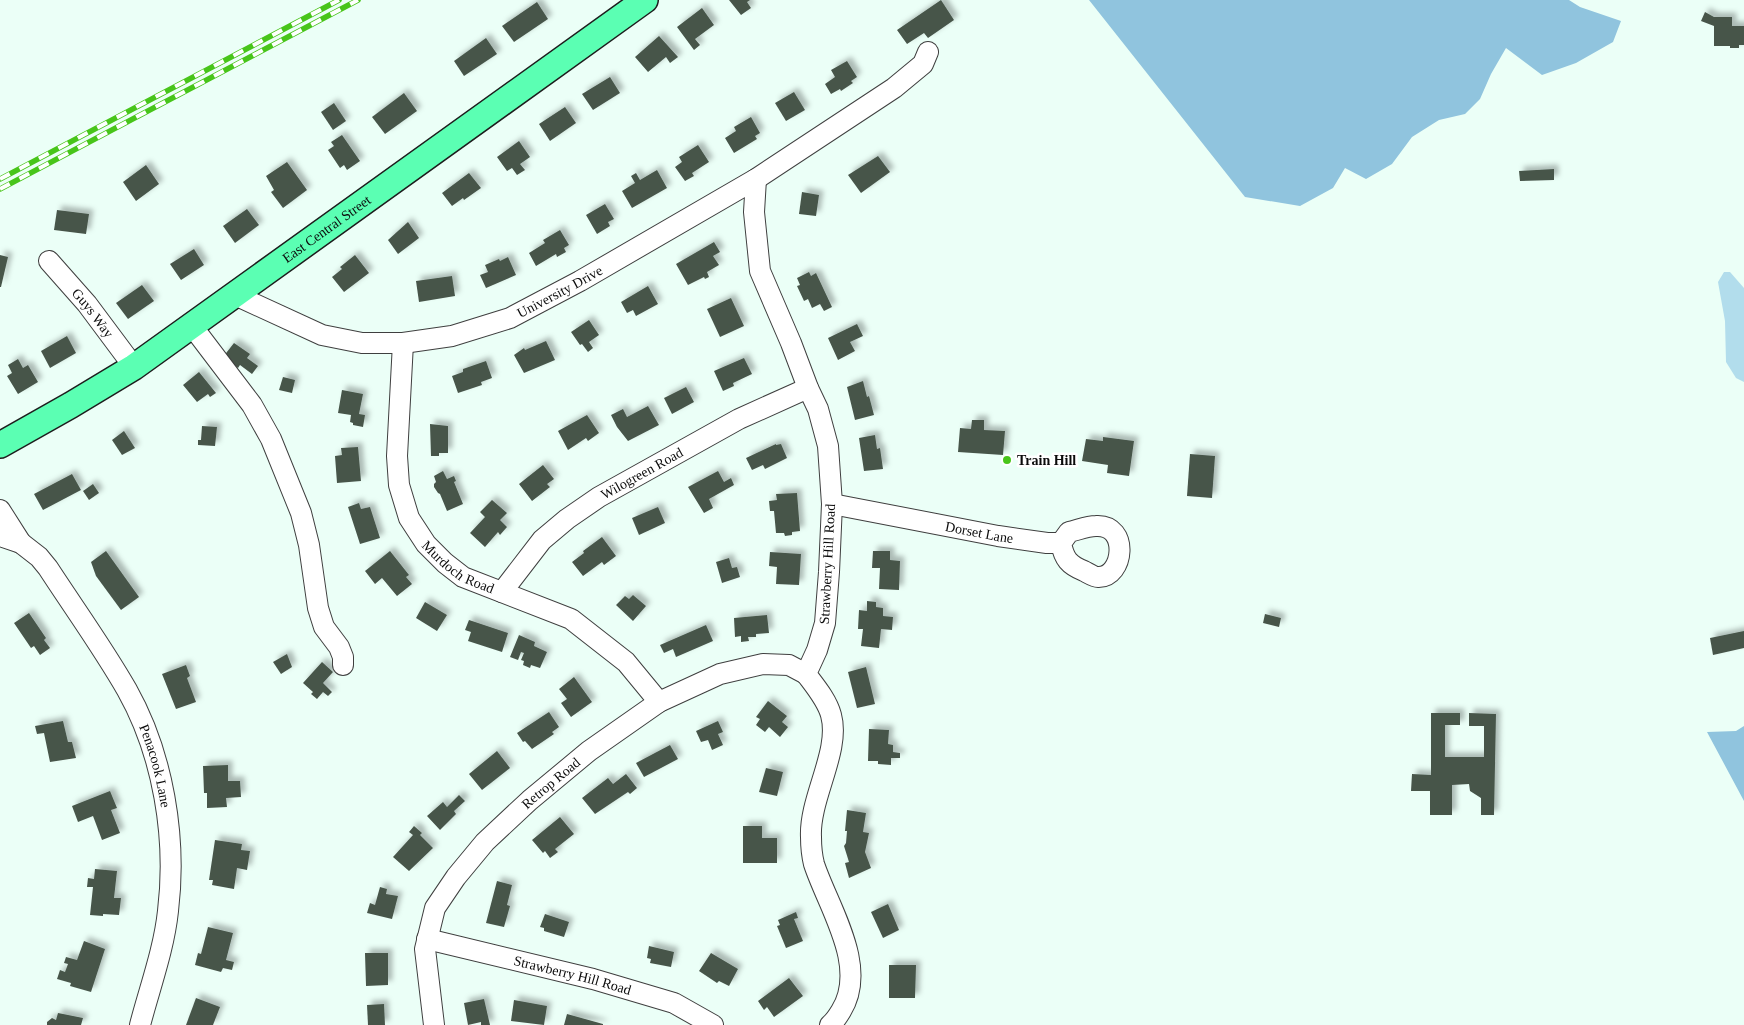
<svg xmlns="http://www.w3.org/2000/svg" width="1744" height="1025" viewBox="0 0 1744 1025" font-family="Georgia,serif">
<style>
.green{fill:#b2ddec}
.forest{fill:#90c4de}
.building{fill:#47554a;filter:url(#shadow)}
.lines{fill:none;stroke-linecap:round;stroke-linejoin:round}
.minor-casing{stroke:#3f3f3f;stroke-width:22}
.major-casing{stroke:#1d1d1d;stroke-width:28}
.minor{stroke:#fff;stroke-width:20}
.major{stroke:#5bffb3;stroke-width:25}
.rail-casing{stroke:#48c51a;stroke-width:5.5}
.rail{stroke:#fff;stroke-width:4;stroke-dasharray:11;stroke-linecap:butt}
.poi-dot{fill:#48c51a;stroke:#fff;stroke-width:2}
.labels{text-anchor:middle;stroke-width:5;stroke-linejoin:round;paint-order:stroke}
.street-label{font-size:14px;fill:#0c0c0c;stroke:#fff}
.poi-label{font-size:14px;font-weight:bold;fill:#0c0c0c;stroke:#fff;text-anchor:start}
</style>
<defs>
<filter id="shadow"><feDropShadow dx="4.5" dy="-4.5" stdDeviation="2.5" flood-color="#0004"/></filter>
</defs>
<rect width="100%" height="100%" fill="#ebfff7"/>
<polygon class="green" points="1724,272 1730,272 1744,288 1744,382 1736,378 1726,362 1725,321 1718,282"/>
<g class="forest">
<polygon points="1089,0 1569,0 1580,7 1621,21 1613,42 1576,63 1542,75 1506,48 1491,74 1480,99 1465,114 1439,120 1412,137 1392,164 1366,179 1345,168 1333,188 1300,206 1245,197"/>
<polygon points="1744,726 1744,801 1707,732 1736,731"/>
</g>
<g class="building">
<polygon points="729,0 750,0 747,2 751,8 741,15"/>
<polygon points="941,0 954,20 928,38 924,33 907,44 897,30"/>
<polygon points="537,2 548,19 514,42 502,26"/>
<polygon points="702,8 714,25 695,39 700,45 694,50 677,27"/>
<polygon points="1705,12 1714,17 1732,17 1732,26 1744,26 1744,45 1739,45 1739,48 1730,48 1730,46 1714,46 1714,26 1701,21"/>
<polygon points="659,36 678,57 670,63 666,57 648,72 635,57"/>
<polygon points="486,38 497,54 464,76 454,61"/>
<polygon points="847,61 857,77 851,81 853,83 841,91 840,89 831,94 825,84 835,77 831,70"/>
<polygon points="610,77 620,93 593,110 582,94"/>
<polygon points="794,92 805,110 786,121 775,103"/>
<polygon points="404,93 417,111 385,134 372,117"/>
<polygon points="334,103 346,121 333,130 321,112"/>
<polygon points="565,107 576,123 550,141 539,124"/>
<polygon points="751,117 760,133 755,136 757,139 734,153 725,138 736,131 734,127"/>
<polygon points="342,135 360,161 347,170 344,165 340,168 328,150 334,146 331,142"/>
<polygon points="519,141 530,157 520,164 525,170 517,175 512,168 507,171 497,157"/>
<polygon points="698,145 709,162 692,173 694,176 685,181 675,167 682,162 679,157"/>
<polygon points="878,156 890,172 861,193 848,175"/>
<polygon points="287,162 307,190 283,208 271,192 274,190 266,176"/>
<polygon points="146,165 159,184 136,201 123,182"/>
<polygon points="1554,169 1554,180 1520,181 1519,171"/>
<polygon points="657,170 667,188 632,208 622,191 635,183 631,176 636,173 640,180"/>
<polygon points="469,173 481,188 464,200 463,198 452,206 442,193"/>
<polygon points="802,192 819,195 816,216 799,214"/>
<polygon points="605,204 614,219 608,222 610,226 597,234 586,215"/>
<polygon points="247,209 259,225 235,243 223,226"/>
<polygon points="57,210 89,214 86,234 54,230"/>
<polygon points="408,222 419,238 398,254 388,240"/>
<polygon points="560,230 569,245 564,248 566,252 557,257 556,254 536,266 529,253 545,243 543,240"/>
<polygon points="714,242 720,252 713,256 719,265 707,272 709,277 705,279 704,277 688,285 676,264"/>
<polygon points="194,249 204,265 181,280 170,264"/>
<polygon points="0,255 8,257 1,287 0,287"/>
<polygon points="355,255 369,273 344,292 332,277 342,269 340,267"/>
<polygon points="508,257 516,275 486,288 480,275 488,272 485,265 499,259 500,261"/>
<polygon points="809,272 811,276 816,273 832,307 824,311 820,304 812,308 808,299 804,301 797,286 800,285 797,278"/>
<polygon points="452,276 455,296 419,302 416,281"/>
<polygon points="142,285 154,301 128,319 116,303"/>
<polygon points="648,286 658,304 636,316 633,310 627,313 621,302"/>
<polygon points="731,298 744,326 720,337 707,309"/>
<polygon points="589,320 599,335 589,342 593,348 588,352 582,344 580,345 571,332"/>
<polygon points="857,324 863,336 850,342 855,351 838,360 828,338"/>
<polygon points="67,336 76,353 50,368 41,351"/>
<polygon points="546,341 555,360 524,373 514,355 524,348 525,350"/>
<polygon points="234,343 250,354 247,358 258,366 252,374 240,365 238,368 223,357"/>
<polygon points="744,358 752,374 733,383 734,386 723,391 714,371"/>
<polygon points="18,359 23,368 28,365 38,382 18,394 7,376 12,373 8,365"/>
<polygon points="486,361 492,378 481,382 482,385 458,393 452,376 463,372 463,369"/>
<polygon points="199,372 216,393 210,397 208,394 197,402 183,385"/>
<polygon points="283,377 295,380 292,393 279,390"/>
<polygon points="863,381 867,397 869,396 874,415 855,420 847,387"/>
<polygon points="686,387 694,402 672,414 664,398"/>
<polygon points="342,390 363,394 359,414 365,415 363,427 353,425 353,423 350,422 351,415 338,413"/>
<polygon points="648,406 659,425 628,441 617,427 611,415 623,409 627,417"/>
<polygon points="587,415 599,433 588,441 586,438 568,450 558,431"/>
<polygon points="972,420 984,420 984,430 1005,431 1003,455 958,452 960,428 971,429"/>
<polygon points="430,424 448,426 448,453 439,453 439,456 431,456"/>
<polygon points="202,426 217,427 215,446 198,445 198,440 201,440"/>
<polygon points="124,431 135,448 122,455 112,440"/>
<polygon points="875,435 877,449 880,448 883,469 864,471 859,438"/>
<polygon points="1103,437 1134,441 1129,476 1107,473 1108,465 1082,461 1086,439 1103,441"/>
<polygon points="776,444 776,445 781,444 787,458 765,469 763,465 752,470 746,458"/>
<polygon points="358,447 361,481 337,483 335,456 342,455 341,448"/>
<polygon points="1190,454 1215,456 1212,498 1187,496"/>
<polygon points="543,465 554,479 547,484 550,487 532,501 519,484"/>
<polygon points="443,471 447,479 454,476 456,481 454,482 463,504 447,511 440,494 438,493 434,487 434,484 436,482 434,476"/>
<polygon points="718,471 724,482 731,478 734,485 709,499 713,508 704,513 688,487"/>
<polygon points="72,474 81,490 43,510 34,494"/>
<polygon points="93,484 99,493 89,500 83,491"/>
<polygon points="797,493 800,531 792,532 792,535 785,536 784,533 776,533 774,511 770,511 769,501 777,500 776,494"/>
<polygon points="492,500 507,513 500,520 507,527 500,535 498,532 485,547 470,533 485,517 480,512"/>
<polygon points="359,503 361,509 370,507 380,538 360,544 348,507"/>
<polygon points="658,507 665,523 639,535 632,518"/>
<polygon points="602,537 616,556 604,565 602,562 583,576 572,562 584,553 583,551"/>
<polygon points="106,551 139,597 121,610 96,576 91,562"/>
<polygon points="390,551 409,575 406,577 412,584 397,596 382,578 375,584 365,571"/>
<polygon points="873,551 890,551 890,560 900,561 899,590 879,589 880,568 872,568"/>
<polygon points="770,552 801,554 799,585 776,584 777,567 769,566"/>
<polygon points="729,558 732,568 737,567 740,577 722,583 716,562"/>
<polygon points="633,595 646,606 633,621 616,605 625,596 629,599"/>
<polygon points="867,601 876,602 876,607 883,608 883,616 893,617 892,630 881,629 879,648 861,646 863,629 858,629 859,610 867,611"/>
<polygon points="425,602 447,615 437,631 416,618"/>
<polygon points="29,613 46,638 44,640 50,648 40,655 34,646 31,648 14,623"/>
<polygon points="1265,614 1281,618 1279,627 1263,623"/>
<polygon points="767,615 769,633 756,634 756,637 748,637 749,641 741,642 741,636 735,637 734,618"/>
<polygon points="469,620 508,633 502,652 468,641 471,632 465,630"/>
<polygon points="706,625 713,641 676,657 673,649 664,653 660,645"/>
<polygon points="1744,631 1744,648 1713,655 1710,638"/>
<polygon points="519,635 535,642 534,646 547,652 540,668 531,665 530,668 523,665 524,661 521,660 524,653 521,652 518,660 510,657"/>
<polygon points="287,654 292,667 281,674 273,662"/>
<polygon points="322,662 333,672 323,683 332,692 328,696 323,692 317,699 311,694 313,692 303,683"/>
<polygon points="186,665 190,676 187,678 196,702 176,709 162,674"/>
<polygon points="866,667 875,704 857,708 848,672"/>
<polygon points="574,677 592,702 571,717 561,703 567,699 559,689"/>
<polygon points="768,701 787,716 782,722 788,727 780,737 769,727 765,732 756,725 760,719 756,717"/>
<polygon points="549,712 559,727 552,732 554,734 532,749 525,741 523,742 517,733"/>
<polygon points="1431,713 1460,713 1460,725 1445,725 1445,757 1484,757 1484,726 1469,726 1469,713 1496,714 1494,815 1481,815 1481,798 1470,791 1469,784 1452,785 1452,815 1430,815 1430,791 1411,791 1412,774 1431,775"/>
<polygon points="63,721 68,742 72,742 76,758 50,762 44,733 37,734 35,726"/>
<polygon points="718,721 723,732 718,734 723,745 712,750 708,740 701,742 696,731"/>
<polygon points="869,729 889,730 888,744 893,745 893,752 900,753 900,758 891,758 891,765 878,764 878,761 868,761"/>
<polygon points="670,745 678,759 644,777 636,763"/>
<polygon points="497,751 510,768 482,790 469,774"/>
<polygon points="228,765 228,781 240,781 241,797 226,798 227,807 207,808 207,793 204,793 203,766"/>
<polygon points="766,768 783,772 777,796 759,792"/>
<polygon points="626,774 637,788 630,794 628,792 595,814 582,798 608,778 613,784"/>
<polygon points="110,791 117,808 111,810 120,833 102,840 93,816 78,822 72,806"/>
<polygon points="459,795 465,801 454,811 456,814 440,830 427,816 443,802 447,807"/>
<polygon points="847,810 866,813 863,832 869,833 865,852 871,868 849,878 845,863 849,862 844,846 846,843 847,831 845,831"/>
<polygon points="560,817 574,834 555,849 558,852 550,858 545,851 543,853 532,840"/>
<polygon points="414,826 422,833 420,835 433,848 409,871 393,857 413,835 409,832"/>
<polygon points="743,826 762,826 762,838 777,838 777,863 743,863"/>
<polygon points="215,840 242,844 241,850 250,851 247,870 237,868 234,889 212,885 213,880 209,880"/>
<polygon points="95,869 117,871 114,898 121,898 119,915 103,914 103,916 90,915 93,887 87,887 88,878 94,879"/>
<polygon points="497,881 512,885 507,905 510,906 504,927 486,923"/>
<polygon points="380,887 387,889 386,894 398,896 392,919 367,913 370,903 375,905"/>
<polygon points="888,904 899,930 883,938 871,912"/>
<polygon points="796,912 798,918 794,919 803,941 786,948 777,926 780,925 778,920"/>
<polygon points="545,914 569,922 564,937 544,931 544,928 540,927"/>
<polygon points="208,927 233,933 226,960 234,962 232,970 223,968 221,972 195,965 198,953 201,954"/>
<polygon points="84,941 105,949 91,992 70,986 71,983 57,979 60,970 65,972 68,964 64,963 66,957 77,960"/>
<polygon points="649,946 674,952 671,967 650,963 651,959 647,958"/>
<polygon points="365,953 388,953 388,985 366,986"/>
<polygon points="711,953 738,969 729,986 719,981 717,983 699,971"/>
<polygon points="889,965 916,965 915,998 889,998"/>
<polygon points="789,978 803,996 774,1017 767,1007 764,1010 758,1001"/>
<polygon points="196,998 220,1007 213,1025 186,1025"/>
<polygon points="484,999 490,1025 481,1025 481,1022 468,1025 464,1003"/>
<polygon points="514,1000 547,1006 544,1025 511,1021"/>
<polygon points="384,1004 385,1025 368,1025 367,1005"/>
<polygon points="58,1013 83,1018 81,1025 47,1025 47,1022 52,1018 56,1020"/>
<polygon points="567,1014 603,1024 603,1025 564,1025"/>
</g>
<g class="lines">
<g class="minor-casing">
<g id="minor">
<path d="M756 179 754 212 760 271 791 343 808 388 818 409 828 446 832 504 829 572 825 623 817 650 806 674C815 686 827 700 831 715 841 751 809 798 811 837 811 846 812 856 814 864 828 907 869 966 841 1011 838 1016 835 1021 830 1025"/>
<path id="s1" d="M49 261 87 304 134 367"/>
<path id="s2" d="M235 295 322 335 362 343H403L452 336 510 318 580 281 756 179 894 88 923 64 928 52"/>
<polyline points="192,326 252,405 271,439 301,513 309,545 318,608 324,627 339,647 343,657 343,665"/>
<path id="s3" d="M403 343 397 456 399 485 409 518 426 544 445 563 463 577 571 619 626 662 659 702"/>
<path id="s4" d="M832 504 998 536 1047 543H1061L1069 532C1078 530 1087 526 1096 526 1130 524 1124 578 1098 577 1094 577 1088 573 1084 571 1069 565 1064 559 1061 543"/>
<polyline points="0,510 21,543"/>
<path id="s5" d="M0 536 21 543 39 557 48 568C74 608 103 648 127 690 163 754 177 837 168 911 164 949 150 987 140 1025"/>
<path id="s6" d="M502 592 542 540 567 519 599 497 739 419 808 388"/>
<path id="s7" d="M427 939 593 979 674 1003 713 1025"/>
<path id="s8" d="M434 1025 425 949 435 908 456 877 485 842 530 800 589 751 659 702 720 674 763 664 789 665 806 674"/>
</g>
</g>
<g class="major-casing">
<g id="major">
<path id="s9" d="M0 445 71 405 134 367 645 0"/>
</g>
</g>
<use href="#minor" class="minor"/>
<use href="#major" class="major"/>
<g class="rail-casing">
<g id="rail">
<polyline points="0,179 339,0"/>
<polyline points="0,189 358,0"/>
</g>
</g>
<use href="#rail" class="rail"/>
</g>
<circle class="poi-dot" cx="1007" cy="460" r="5"/>
<g class="labels">
<g class="street-label">
<text dy="5" stroke="none"><textPath href="#s9" startOffset="392">East Central Street</textPath></text>
<text dy="5" stroke="none"><textPath href="#s2" startOffset="344">University Drive</textPath></text>
<text dy="5" stroke="none"><textPath href="#s1" startOffset="68">Guys Way</textPath></text>
<text dy="5" stroke="none"><textPath href="#s6" startOffset="186">Wilogreen Road</textPath></text>
<text dy="5" stroke="none"><textPath href="#s4" startOffset="150">Dorset Lane</textPath></text>
<text dy="5" stroke="none"><textPath href="#s3" startOffset="248">Murdoch Road</textPath></text>
<text transform="translate(827 564) rotate(-87)" y="5">Strawberry Hill Road</text>
<text dy="5" stroke="none"><textPath href="#s5" startOffset="286">Penacook Lane</textPath></text>
<text dy="5" stroke="none"><textPath href="#s8" startOffset="290">Retrop Road</textPath></text>
<text dy="5" stroke="none"><textPath href="#s7" startOffset="150">Strawberry Hill Road</textPath></text>
</g>
<g class="poi-label">
<text x="1017" y="465">Train Hill</text>
</g>
</g>
</svg>
